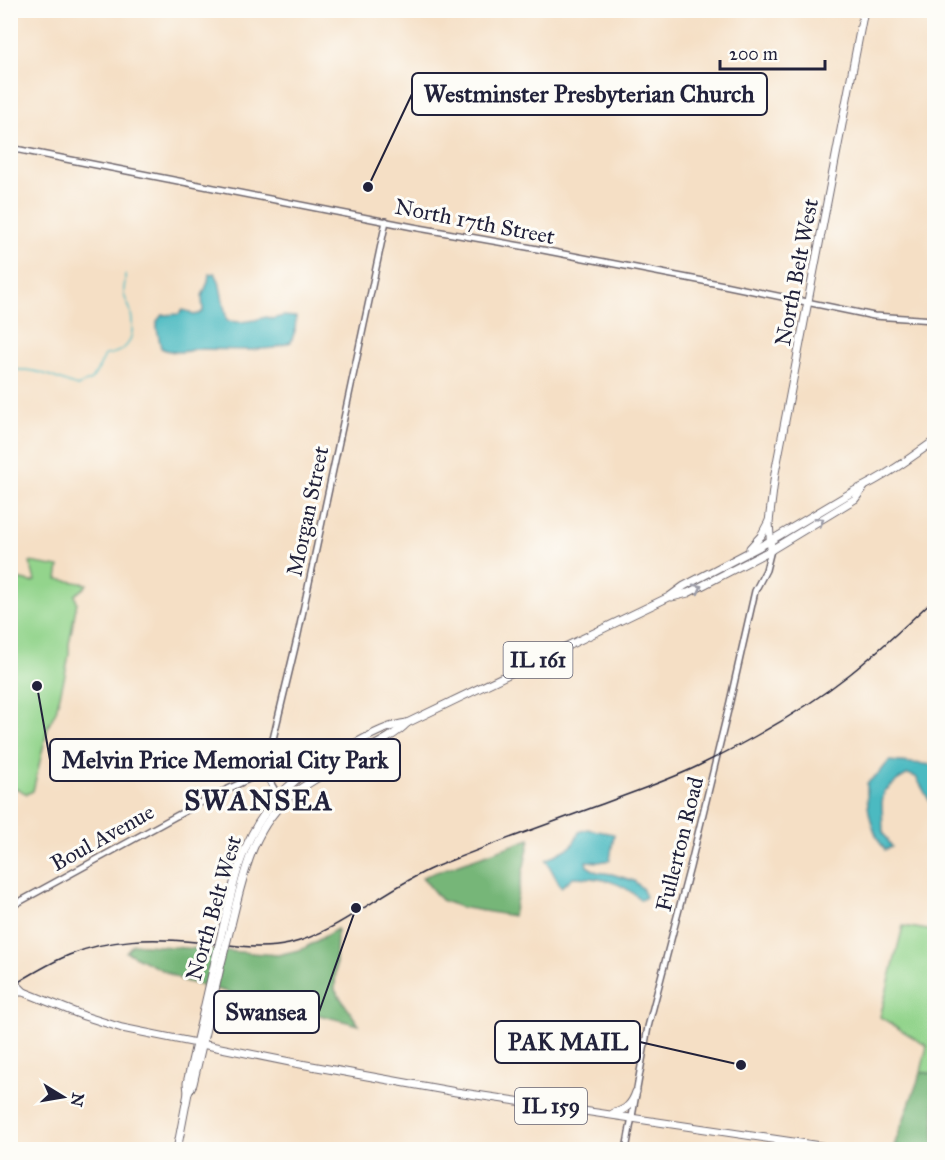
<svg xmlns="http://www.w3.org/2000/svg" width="945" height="1160" viewBox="0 0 945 1160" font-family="'IM FELL Great Primer',serif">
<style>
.green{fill:#93d48c;stroke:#5a7b64;stroke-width:1.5}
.forest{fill:#76b678;stroke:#4c6c5a;stroke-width:1.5}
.water{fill:#4bbac1;stroke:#366e7e;stroke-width:1.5}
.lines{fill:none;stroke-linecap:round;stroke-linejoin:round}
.stream{stroke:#4bbac1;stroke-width:1.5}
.minor-casing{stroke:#6c646b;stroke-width:8}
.major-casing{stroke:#6c646b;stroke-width:9}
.minor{stroke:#fff;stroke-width:5}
.major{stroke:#fff;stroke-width:7}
.tram{stroke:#22223b;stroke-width:1.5}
.major-bridge-casing{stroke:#6c646b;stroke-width:9;stroke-linecap:butt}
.major-bridge{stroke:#fff;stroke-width:7}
.oneway{stroke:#9c9ca7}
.labels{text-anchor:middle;stroke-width:6;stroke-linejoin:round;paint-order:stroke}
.shield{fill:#fdfcf7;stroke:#646373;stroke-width:1.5}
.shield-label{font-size:21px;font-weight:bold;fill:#22223b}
.street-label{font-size:22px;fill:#22223b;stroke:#fdfcf7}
.district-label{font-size:28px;font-weight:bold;letter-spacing:1.5px;fill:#22223b;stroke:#fdfcf7}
.leader{fill:none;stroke:#22223b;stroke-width:2}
.callout-dot{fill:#22223b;stroke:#fdfcf7;stroke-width:2}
.callout{fill:#fdfcf7;stroke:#22223b;stroke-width:2}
.callout-label{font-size:24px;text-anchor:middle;font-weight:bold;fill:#22223b}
</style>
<rect width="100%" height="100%" fill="#fdfcf7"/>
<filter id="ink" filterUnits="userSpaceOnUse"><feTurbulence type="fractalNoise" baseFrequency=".0167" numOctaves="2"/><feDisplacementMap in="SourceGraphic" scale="12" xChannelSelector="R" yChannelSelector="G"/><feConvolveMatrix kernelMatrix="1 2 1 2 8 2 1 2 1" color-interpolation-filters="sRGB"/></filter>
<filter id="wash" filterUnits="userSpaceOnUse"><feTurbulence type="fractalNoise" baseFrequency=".008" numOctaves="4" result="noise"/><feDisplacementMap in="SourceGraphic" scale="24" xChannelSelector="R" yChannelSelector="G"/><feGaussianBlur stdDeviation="1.35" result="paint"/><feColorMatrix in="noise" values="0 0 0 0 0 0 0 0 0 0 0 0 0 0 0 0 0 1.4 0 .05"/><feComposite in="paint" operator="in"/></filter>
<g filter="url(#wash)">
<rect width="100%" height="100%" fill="#f5dfc5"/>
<g class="green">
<polygon points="30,562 59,567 57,579 87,584 85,587 75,595 77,602 69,644 69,655 65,675 56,711 48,727 33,791 27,794 18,789 11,788 10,578 32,582 35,581"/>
<polygon points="903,926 934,931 934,1074 921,1072 927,1046 880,1017"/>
</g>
<g class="forest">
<polygon points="530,839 513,916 460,907 441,900 422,877"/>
<polygon points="337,929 335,990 359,1025 184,981 126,952 133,944 278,955 303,949"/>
<polygon points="921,1072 934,1074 934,1149 912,1149 894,1146"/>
</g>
<g class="water">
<path d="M215 273 219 281 227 321 241 322 255 320 266 317 273 319 283 316 296 317 295 331 291 342 274 348 250 350 195 349C185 353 171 353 161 348L157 329V321L162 315 179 314 183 310 190 312 193 315 199 314 203 311 202 296 208 282 209 274Z"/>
<path d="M889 761 934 765V809L916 777 908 774 898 780 884 792 882 803 883 832 892 847 885 850C871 832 866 806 867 783L880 772Z"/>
<path d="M587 829 614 834 610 860 599 862 586 861 587 866 597 872 612 874 634 881 642 888 646 897 641 900C620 880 601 878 573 877L561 887 546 860 572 846 579 832Z"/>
</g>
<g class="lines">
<path class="stream" d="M10 370C40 368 50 377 77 386L91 380 99 368 105 355C131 352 135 336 131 313 130 306 125 300 124 294 123 288 126 282 125 275"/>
</g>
</g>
<g filter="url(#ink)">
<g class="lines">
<g class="minor-casing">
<g id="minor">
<polyline points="10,148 413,227 527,247 724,285 874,316 934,320"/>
<polyline points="265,777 289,770 298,769 312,771 322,770 366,746 371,746"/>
<path d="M280 797C272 787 266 777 267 764L297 639 386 221"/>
<polyline points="10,907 209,798 249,779 349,744"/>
<polyline points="626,1150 648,1027 690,867 729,706 755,591 766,570 771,550"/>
</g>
</g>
<g class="major-casing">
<g id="major">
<polyline points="750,548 761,536 769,521"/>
<polyline points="771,550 769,522 775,473 864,10"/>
<polyline points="672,597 688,593 771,550 855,499 864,487"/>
<path d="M224 923C230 901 234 878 242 857 262 802 301 769 352 745 369 736 387 725 407 723L669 597 684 586 770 541 854 491C883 478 909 459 934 441"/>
<path d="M231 925C243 877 252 826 293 794 310 781 330 771 348 760 366 749 393 738 407 723"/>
<polyline points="10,983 18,986 24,992"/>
<polyline points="10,990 16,992 24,992 84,1016 122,1028 295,1063 456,1092 847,1150"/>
<polyline points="188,1093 187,1083 215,961"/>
<path d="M614 1113C626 1110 632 1104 636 1092"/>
<polyline points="177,1150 188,1093 193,1084 221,964"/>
</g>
</g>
<use href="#minor" class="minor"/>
<use href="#major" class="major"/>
<path class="tram" d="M10 987C30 975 49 963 69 955 110 938 153 938 196 942 227 944 259 951 289 944 341 931 385 888 435 867 493 843 554 822 613 800 644 788 675 778 704 763 753 739 807 708 850 674 879 651 907 624 934 599"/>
<g class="major-bridge-casing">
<g id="major-bridge">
<polyline points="215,961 224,923"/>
<polyline points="221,964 231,925"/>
</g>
</g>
<use href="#major-bridge" class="major-bridge"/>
</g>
<defs><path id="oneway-chevron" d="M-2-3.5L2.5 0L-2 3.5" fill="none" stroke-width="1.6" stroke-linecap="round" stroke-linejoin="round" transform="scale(1.5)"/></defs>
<g class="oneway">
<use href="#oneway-chevron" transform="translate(820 521) rotate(-32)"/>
<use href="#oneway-chevron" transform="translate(698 588) rotate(-28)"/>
</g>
</g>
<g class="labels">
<g class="shield">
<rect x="503.5" y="642" width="69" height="36" rx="4.5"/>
<rect x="515" y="1088" width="72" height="36" rx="4.5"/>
</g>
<g class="shield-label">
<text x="538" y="667">IL 161</text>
<text x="551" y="1113">IL 159</text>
</g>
<g class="street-label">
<text transform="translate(475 221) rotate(11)" y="8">North 17th Street</text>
<text transform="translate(796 272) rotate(-79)" y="8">North Belt West</text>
<text transform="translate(307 511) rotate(-78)" y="8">Morgan Street</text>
<text transform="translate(102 837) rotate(-29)" y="8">Boul Avenue</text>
<text transform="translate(679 844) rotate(-76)" y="8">Fullerton Road</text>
<text transform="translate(213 908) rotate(-74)" y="8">North Belt West</text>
</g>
<g class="district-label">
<text x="259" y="810">SWANSEA</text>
</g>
</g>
<path class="leader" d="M368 187L412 94M37 686L50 760M356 908L319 1012M741 1065L640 1042"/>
<g class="callout-dot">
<circle cx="368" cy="187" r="6"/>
<circle cx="37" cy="686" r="6"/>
<circle cx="356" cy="908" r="6"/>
<circle cx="741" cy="1065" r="6"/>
</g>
<g class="callout">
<rect x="412" y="73" width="355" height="42" rx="6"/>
<rect x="50" y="739" width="350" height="42" rx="6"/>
<rect x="214" y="991" width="105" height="42" rx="6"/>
<rect x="495" y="1021" width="145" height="42" rx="6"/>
</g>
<g class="callout-label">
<text x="589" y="102">Westminster Presbyterian Church</text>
<text x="225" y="768">Melvin Price Memorial City Park</text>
<text x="266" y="1020">Swansea</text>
<text x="568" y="1050">PAK MAIL</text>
</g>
<rect width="945" height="1160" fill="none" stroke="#fdfcf7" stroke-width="36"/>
<g transform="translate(63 1097) rotate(101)" stroke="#fdfcf7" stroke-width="4.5" paint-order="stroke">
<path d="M0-4.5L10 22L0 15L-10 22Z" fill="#22223b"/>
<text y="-9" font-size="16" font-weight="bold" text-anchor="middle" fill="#22223b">N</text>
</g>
<path d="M720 60v9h105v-9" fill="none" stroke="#22223b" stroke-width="3"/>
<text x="729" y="60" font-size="18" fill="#22223b" stroke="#fdfcf7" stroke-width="4.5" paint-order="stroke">200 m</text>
</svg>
